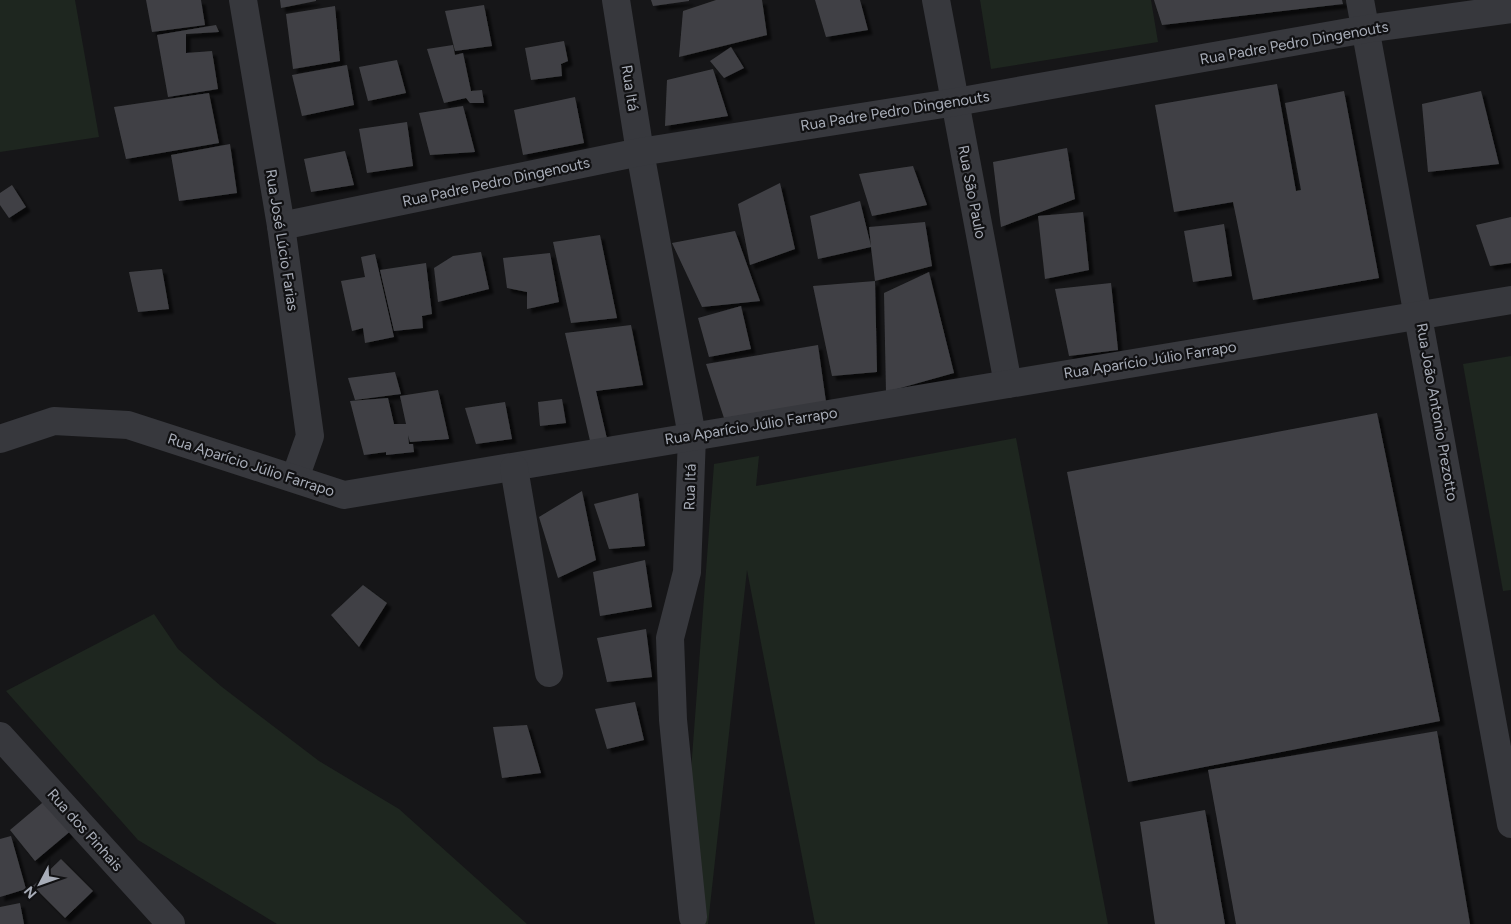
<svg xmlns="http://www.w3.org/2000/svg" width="1511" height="924" viewBox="0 0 1511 924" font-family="Figtree,sans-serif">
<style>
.green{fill:#1e261f}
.building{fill:#404145;filter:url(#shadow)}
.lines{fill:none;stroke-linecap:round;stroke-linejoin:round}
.minor{stroke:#37383d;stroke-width:28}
.labels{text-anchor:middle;stroke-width:4.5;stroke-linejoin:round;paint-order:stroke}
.street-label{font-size:15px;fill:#a8adb8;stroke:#111113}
</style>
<defs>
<filter id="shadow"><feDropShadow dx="4.5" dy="4.5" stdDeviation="1" flood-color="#0009"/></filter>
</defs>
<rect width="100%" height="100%" fill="#161618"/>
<g class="green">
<polygon points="0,0 75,0 99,137 0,152"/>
<polygon points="980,0 1151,0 1158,42 991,69"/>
<polygon points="1511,356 1511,590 1503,591 1463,364"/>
<polygon points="1016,438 1108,924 815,924 747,570 708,924 704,924 691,771 714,464 759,456 756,486"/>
<polygon points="154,614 178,649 222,687 319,761 399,809 527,924 277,924 138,840 6,691"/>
</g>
<g class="building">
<polygon points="146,0 201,0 205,25 152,32"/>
<polygon points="280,0 316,0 316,1 281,8"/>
<polygon points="651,0 689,0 689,1 653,6"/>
<polygon points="716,0 762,0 767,35 679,57 683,11"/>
<polygon points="815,0 860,0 868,30 826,37"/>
<polygon points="1154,0 1342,0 1343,4 1162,25"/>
<polygon points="484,5 492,46 455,51 445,11"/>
<polygon points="335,6 340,61 293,69 286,14"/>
<polygon points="216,25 219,32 186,34 186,53 212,51 218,89 168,97 157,35"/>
<polygon points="564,41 568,61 561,64 562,76 531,80 525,48"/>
<polygon points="453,45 455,55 463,53 471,91 482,90 484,103 470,103 466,98 444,103 427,49"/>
<polygon points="731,47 744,68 724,78 710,61"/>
<polygon points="397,60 406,93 368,101 359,67"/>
<polygon points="347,65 354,105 302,116 292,75"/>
<polygon points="713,69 728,116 665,126 667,80"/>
<polygon points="1277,84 1296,191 1301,190 1285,103 1344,91 1379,278 1253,300 1233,202 1174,212 1155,105"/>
<polygon points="1481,91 1499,164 1428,172 1422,104"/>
<polygon points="209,93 219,143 126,159 114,107"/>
<polygon points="575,97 584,143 523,155 514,110"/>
<polygon points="463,106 475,152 430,155 419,113"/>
<polygon points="407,122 413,166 367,173 359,129"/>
<polygon points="230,144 237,193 179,201 171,155"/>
<polygon points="1067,148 1075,199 1001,227 993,162"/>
<polygon points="345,151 354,185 311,192 304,159"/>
<polygon points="913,166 927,205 872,216 859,174"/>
<polygon points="780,183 795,249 750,265 738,204"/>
<polygon points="12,185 26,207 9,218 0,205 0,193"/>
<polygon points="860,201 871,246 869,227 925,222 932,266 875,281 871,247 818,259 810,216"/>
<polygon points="1083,212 1089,270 1045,279 1038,216"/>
<polygon points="1511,217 1511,263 1490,266 1476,225"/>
<polygon points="1224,224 1232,276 1193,282 1184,231"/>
<polygon points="735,231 760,301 702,307 672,243"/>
<polygon points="600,235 617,318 571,323 553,242"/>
<polygon points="481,252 489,289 438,302 434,268 453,256"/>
<polygon points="550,253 559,302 527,309 527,292 507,288 503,258"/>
<polygon points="375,254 394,337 365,343 363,328 352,331 341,281 365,277 361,257"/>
<polygon points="426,263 432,314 422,316 423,328 394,331 380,270"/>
<polygon points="162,269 169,309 138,312 129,272"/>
<polygon points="929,272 954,373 886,392 884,293"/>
<polygon points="875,281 877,372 832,376 813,286"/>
<polygon points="1111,283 1118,350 1069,356 1055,289"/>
<polygon points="741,306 751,349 709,357 698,318"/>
<polygon points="631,325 643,385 596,391 608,443 591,445 565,333"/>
<polygon points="818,345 826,402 724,418 706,364"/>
<polygon points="395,372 401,394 355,400 348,378"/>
<polygon points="438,390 449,439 410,442 408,435 409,444 413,444 414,452 386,455 386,452 364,455 350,401 388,398 394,424 406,424 400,396"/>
<polygon points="562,399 566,423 540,426 538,402"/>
<polygon points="505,402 512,439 476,444 465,408"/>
<polygon points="1377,413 1440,721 1128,782 1067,472"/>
<polygon points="582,491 596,560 558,578 539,517"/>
<polygon points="638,493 645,546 609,549 594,504"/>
<polygon points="645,560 652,607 600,616 593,572"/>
<polygon points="363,585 387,603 359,647 331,615"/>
<polygon points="646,629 652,677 607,682 597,638"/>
<polygon points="635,702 644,740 607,749 595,709"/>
<polygon points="527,725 541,773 502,778 493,727"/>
<polygon points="1437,731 1470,924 1236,924 1208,770"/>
<polygon points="48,798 73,829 35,861 10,830"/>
<polygon points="1205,810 1225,924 1155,924 1140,822"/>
<polygon points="11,836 26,889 0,897 0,839"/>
<polygon points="61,859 93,891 65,918 33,886"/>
<polygon points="20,903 24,924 0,924 0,907"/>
</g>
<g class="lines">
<g class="minor">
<polyline points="243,0 281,226 310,436 295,478"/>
<polyline points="616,0 640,152 692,436 687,572 670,638 673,720 693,917"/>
<polyline points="936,0 1008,384"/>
<polyline points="1360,0 1511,824"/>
<polyline points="281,226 640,152 956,102 1366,29 1511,9"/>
<polyline points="0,439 54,421 128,425 344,495 1511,300"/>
<polyline points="514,468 549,673"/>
<polyline points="0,736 171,924"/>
</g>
</g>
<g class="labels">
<g class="street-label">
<text transform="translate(1294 43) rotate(-10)" y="5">Rua Padre Pedro Dingenouts</text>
<text transform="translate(630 88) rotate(81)" y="5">Rua Itá</text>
<text transform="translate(895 111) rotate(-9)" y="5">Rua Padre Pedro Dingenouts</text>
<text transform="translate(496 182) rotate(-12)" y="5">Rua Padre Pedro Dingenouts</text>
<text transform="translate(972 192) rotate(79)" y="5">Rua São Paulo</text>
<text transform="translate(282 240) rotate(81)" y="5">Rua José Lúcio Farias</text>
<text transform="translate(1150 360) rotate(-9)" y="5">Rua Aparício Júlio Farrapo</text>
<text transform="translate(1437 412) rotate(80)" y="5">Rua João Antonio Prezotto</text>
<text transform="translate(751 426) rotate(-9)" y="5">Rua Aparício Júlio Farrapo</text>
<text transform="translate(251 465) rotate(18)" y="5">Rua Aparício Júlio Farrapo</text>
<text transform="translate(690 487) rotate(-88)" y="5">Rua Itá</text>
<text transform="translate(85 830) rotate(48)" y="5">Rua dos Pinhais</text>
</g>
</g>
<g transform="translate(40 884) rotate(229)" stroke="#111113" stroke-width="4" paint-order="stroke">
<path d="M0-4L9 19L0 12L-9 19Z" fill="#a8adb8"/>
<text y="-8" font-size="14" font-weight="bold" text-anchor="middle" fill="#a8adb8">N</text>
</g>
</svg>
